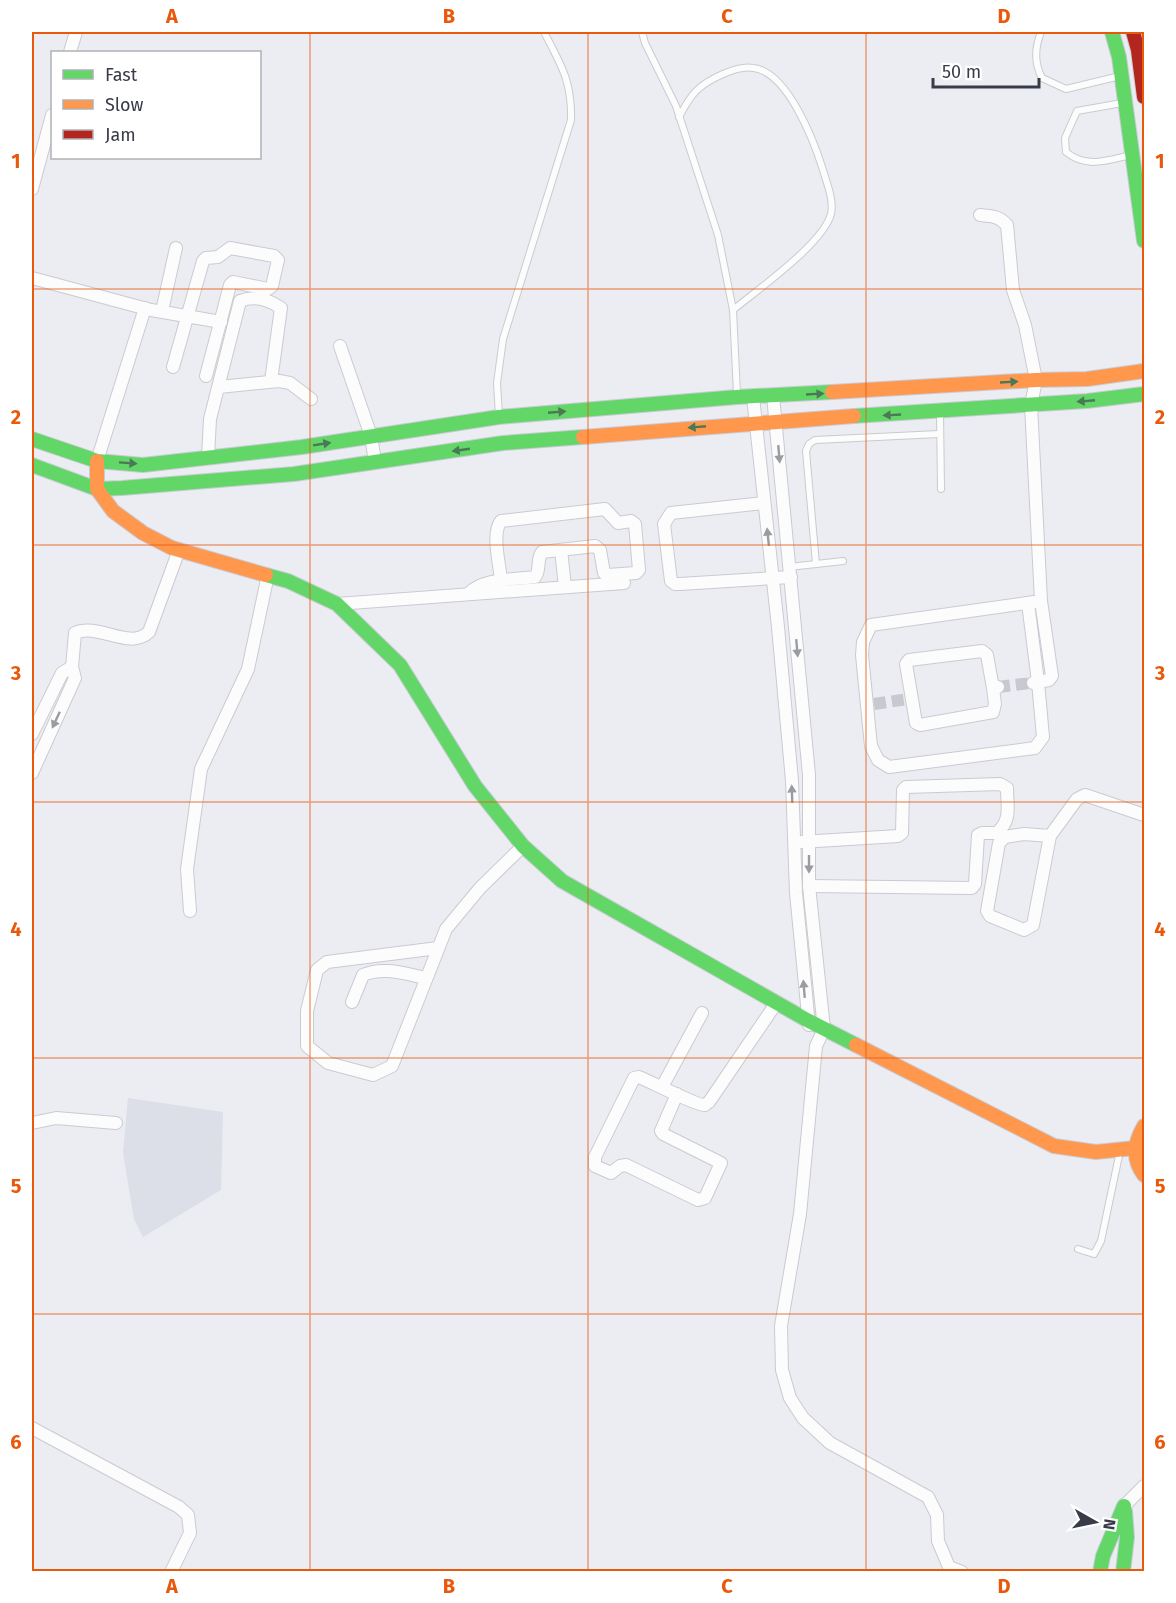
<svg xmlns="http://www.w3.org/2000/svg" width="1176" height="1603" viewBox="0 0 1176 1603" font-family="'Fira Sans',sans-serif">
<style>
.residential{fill:#dcdee8}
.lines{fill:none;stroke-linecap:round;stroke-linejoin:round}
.street-tunnel{stroke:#c8c9d0;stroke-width:12;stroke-dasharray:12 6;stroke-linecap:butt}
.lane-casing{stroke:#cacbd0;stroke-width:8}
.street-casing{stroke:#cacbd0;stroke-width:14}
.fast-casing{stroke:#c9cbd7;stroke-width:16}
.slow-casing{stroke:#c9cbd7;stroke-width:16}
.jam-casing{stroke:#c9cbd7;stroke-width:16}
.lane{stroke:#fcfcfd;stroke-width:6}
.street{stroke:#fcfcfd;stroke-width:12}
.fast{stroke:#63d668;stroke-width:14}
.slow{stroke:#ff974d;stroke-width:14}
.jam{stroke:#b3261e;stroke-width:14}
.oneway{fill:#497955}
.oneway2{fill:#9a9ca2}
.grid{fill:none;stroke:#e8590c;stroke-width:1.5;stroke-opacity:0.55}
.neatline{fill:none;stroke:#e8590c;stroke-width:2}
.grid-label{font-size:20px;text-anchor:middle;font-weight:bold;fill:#e8590c}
</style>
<rect width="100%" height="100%" fill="#ecedf2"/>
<polygon class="residential" points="128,1098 223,1112 221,1190 143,1237 134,1219 123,1153"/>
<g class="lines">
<g class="street-tunnel">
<polyline points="998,687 1031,683"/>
<polyline points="874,704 908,699"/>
</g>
<g class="lane-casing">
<g id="lane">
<polyline points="642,32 645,43 676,106 718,235 733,310 737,394"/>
<path d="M1041 32C1035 47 1034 63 1042 78L1066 89 1120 76"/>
<path d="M1122 103 1077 111 1065 138 1066 152C1087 169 1108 160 1131 155"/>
<path d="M679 117C691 94 698 85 723 74 732 70 744 66 754 68 788 73 814 141 823 170 827 184 834 200 831 214 823 244 757 290 733 310"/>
<polyline points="940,413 941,489"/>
<path d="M499 416 497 383 503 339 571 120C572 81 561 65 544 32"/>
<polyline points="816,564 806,451 809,444 815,440 939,434"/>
<polyline points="789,567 843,561"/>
<polyline points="1078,1249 1094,1254 1101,1241 1120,1151"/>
</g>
</g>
<g class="street-casing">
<g id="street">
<polyline points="70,52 76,32"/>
<polyline points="32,189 52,115"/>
<path d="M980 215C991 216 999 216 1007 225L1013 290 1025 325 1036 380 1031 405 1041 601 1052 676 1049 680 1038 682 1043 737 1035 748 889 767 878 760 871 746 862 655 863 642 871 625 1041 601"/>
<polyline points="32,278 151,310 221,322"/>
<polyline points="162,311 176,248"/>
<polyline points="340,346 371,436 375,462"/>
<polyline points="173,367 203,261 206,258 218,257 230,248 274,256 278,260 272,286 268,289 233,282 230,285 206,376"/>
<polyline points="219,387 279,381 290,383 311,399"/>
<polyline points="773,396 809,775 809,886 824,1029 816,1046 800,1214 781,1326 782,1370 790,1398 803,1418 830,1443 928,1497 937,1515 938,1541 949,1567 962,1572"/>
<polyline points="753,397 778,627 792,781 796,893 809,1025"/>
<path d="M208 457 210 419 240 301C255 295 268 299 281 308L271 381"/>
<polyline points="97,461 145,308"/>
<polyline points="764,503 671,513 664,524 671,581 675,584 680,584 791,577"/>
<polyline points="561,550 565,587"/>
<path d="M468 594C484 578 513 580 535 577 541 570 536 560 542 552L595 546 600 550 604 573 607 575 636 573 639 570 635 524 631 521 618 523 605 509 501 521C491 533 500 565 501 581"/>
<polyline points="1028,603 1038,682 1033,683"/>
<polyline points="337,604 624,583"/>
<polyline points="993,688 987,655 982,651 909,660 906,664 916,723 920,725 993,712 995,704 993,688 998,687"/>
<polyline points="32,734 62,673 72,667"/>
<path d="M32 773 75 678 72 667 75 633C98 622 129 651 149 632L179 550"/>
<polyline points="1050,836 1024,834 1005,837 999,843 987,911 990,916 1024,930 1033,925 1050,836 1077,799 1085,795 1144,815"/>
<path d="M801 842 898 836 902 833 903 790 906 787 1000 784 1007 788C1007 807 1012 819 997 833H982L978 835 975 884 972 888 809 886"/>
<polyline points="190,911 187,869 201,769 248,669 268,575"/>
<polyline points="438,948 327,962 317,970 307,1011 307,1046 328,1063 373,1075 392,1066 446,929 480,888 523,846"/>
<path d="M352 1002 363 975C382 966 406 974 426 978"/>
<polyline points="662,1087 702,1013"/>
<path d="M677 1094 661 1131 663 1134 721 1163 705 1198 698 1200 626 1165 620 1166 611 1173 595 1166V1157L634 1078 639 1077C649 1081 698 1106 705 1105 706 1104 707 1103 709 1102L777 1002"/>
<polyline points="32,1123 56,1118 116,1123"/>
<polyline points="32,1428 179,1507 188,1515 190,1533 171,1572"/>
<polyline points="1124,1506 1144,1486"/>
</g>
</g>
<g class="fast-casing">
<g id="fast">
<polyline points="1112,32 1119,57 1144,241"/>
<polyline points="854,416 1087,401 1144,394"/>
<polyline points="32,439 97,461 143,465 302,447 499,417 737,397 832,392"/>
<polyline points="32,465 97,489 122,488 294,474 503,443 583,437"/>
<polyline points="266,575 288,581 337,604 400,665 475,786 523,846 562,881 807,1020 856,1045"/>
<polyline points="1100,1572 1103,1556 1124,1506"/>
<polyline points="1123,1572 1127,1537 1125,1511"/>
</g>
</g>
<g class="slow-casing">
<g id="slow">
<polyline points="832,392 1036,380 1087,379 1144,371"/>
<polyline points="583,437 854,416"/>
<polyline points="97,461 97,489 113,511 143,533 172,548 266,575"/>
<polyline points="856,1045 1054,1146 1096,1152 1135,1148"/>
<path d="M1144 1126C1134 1143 1132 1159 1144 1175"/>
</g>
</g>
<g class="jam-casing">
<polyline id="jam" points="1133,32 1138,50 1144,97"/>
</g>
<use href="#lane" class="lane"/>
<use href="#street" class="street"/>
<use href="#fast" class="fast"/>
<use href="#slow" class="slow"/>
<use href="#jam" class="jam"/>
</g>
<defs><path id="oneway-solid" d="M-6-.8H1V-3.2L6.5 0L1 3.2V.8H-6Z" transform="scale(1.5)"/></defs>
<g class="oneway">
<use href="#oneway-solid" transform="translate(1009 382) rotate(-3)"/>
<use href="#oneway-solid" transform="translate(815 394) rotate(-3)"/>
<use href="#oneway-solid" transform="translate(1086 401) rotate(175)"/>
<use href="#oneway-solid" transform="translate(557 412) rotate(-5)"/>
<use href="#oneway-solid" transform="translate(892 415) rotate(177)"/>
<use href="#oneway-solid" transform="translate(697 427) rotate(175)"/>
<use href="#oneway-solid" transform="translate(322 444) rotate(-9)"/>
<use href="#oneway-solid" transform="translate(461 450) rotate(172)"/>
<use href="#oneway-solid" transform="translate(128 463) rotate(4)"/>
</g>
<g class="oneway2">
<use href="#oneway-solid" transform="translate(779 454) rotate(85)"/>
<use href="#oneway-solid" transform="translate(768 537) rotate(-96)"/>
<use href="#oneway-solid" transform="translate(797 648) rotate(85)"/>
<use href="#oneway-solid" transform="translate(56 720) rotate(115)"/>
<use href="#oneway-solid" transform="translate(792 794) rotate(-92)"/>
<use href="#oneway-solid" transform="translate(809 864) rotate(90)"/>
<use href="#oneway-solid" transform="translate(804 989) rotate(-95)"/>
</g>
<path class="grid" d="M310 32V1572M588 32V1572M866 32V1572M32 289H1144M32 545H1144M32 802H1144M32 1058H1144M32 1314H1144"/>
<rect width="1176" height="1603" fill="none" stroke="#ffffff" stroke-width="66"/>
<rect x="51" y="51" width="210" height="108" fill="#ffffff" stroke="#afb1b6" stroke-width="1.5"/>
<rect x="63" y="70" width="30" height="9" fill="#63d668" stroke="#afb1b6" stroke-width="1.5"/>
<text x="105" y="81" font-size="18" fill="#383b48">Fast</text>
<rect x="63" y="100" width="30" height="9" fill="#ff974d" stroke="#afb1b6" stroke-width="1.5"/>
<text x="105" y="111" font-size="18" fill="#383b48">Slow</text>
<rect x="63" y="130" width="30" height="9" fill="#b3261e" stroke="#afb1b6" stroke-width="1.5"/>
<text x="105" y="141" font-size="18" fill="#383b48">Jam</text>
<g transform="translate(1095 1522) rotate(99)" stroke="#ffffff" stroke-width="4.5" paint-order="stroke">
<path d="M0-4.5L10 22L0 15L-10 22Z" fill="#383b48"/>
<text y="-9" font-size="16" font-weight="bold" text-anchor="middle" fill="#383b48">N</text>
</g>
<path d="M933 78v9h106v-9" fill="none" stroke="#383b48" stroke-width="3"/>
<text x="942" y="78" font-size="18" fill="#383b48" stroke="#ffffff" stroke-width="4.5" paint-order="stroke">50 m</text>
<rect x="33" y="33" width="1110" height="1537" class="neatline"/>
<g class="grid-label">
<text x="172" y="23">A</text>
<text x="449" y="23">B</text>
<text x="727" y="23">C</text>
<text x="1004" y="23">D</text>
<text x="16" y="168">1</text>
<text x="1160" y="168">1</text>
<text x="16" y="424">2</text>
<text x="1160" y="424">2</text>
<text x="16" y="680">3</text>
<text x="1160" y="680">3</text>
<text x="16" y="936">4</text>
<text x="1160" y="936">4</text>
<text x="16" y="1193">5</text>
<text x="1160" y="1193">5</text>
<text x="16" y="1449">6</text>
<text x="1160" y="1449">6</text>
<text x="172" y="1593">A</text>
<text x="449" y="1593">B</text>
<text x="727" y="1593">C</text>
<text x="1004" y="1593">D</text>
</g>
</svg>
